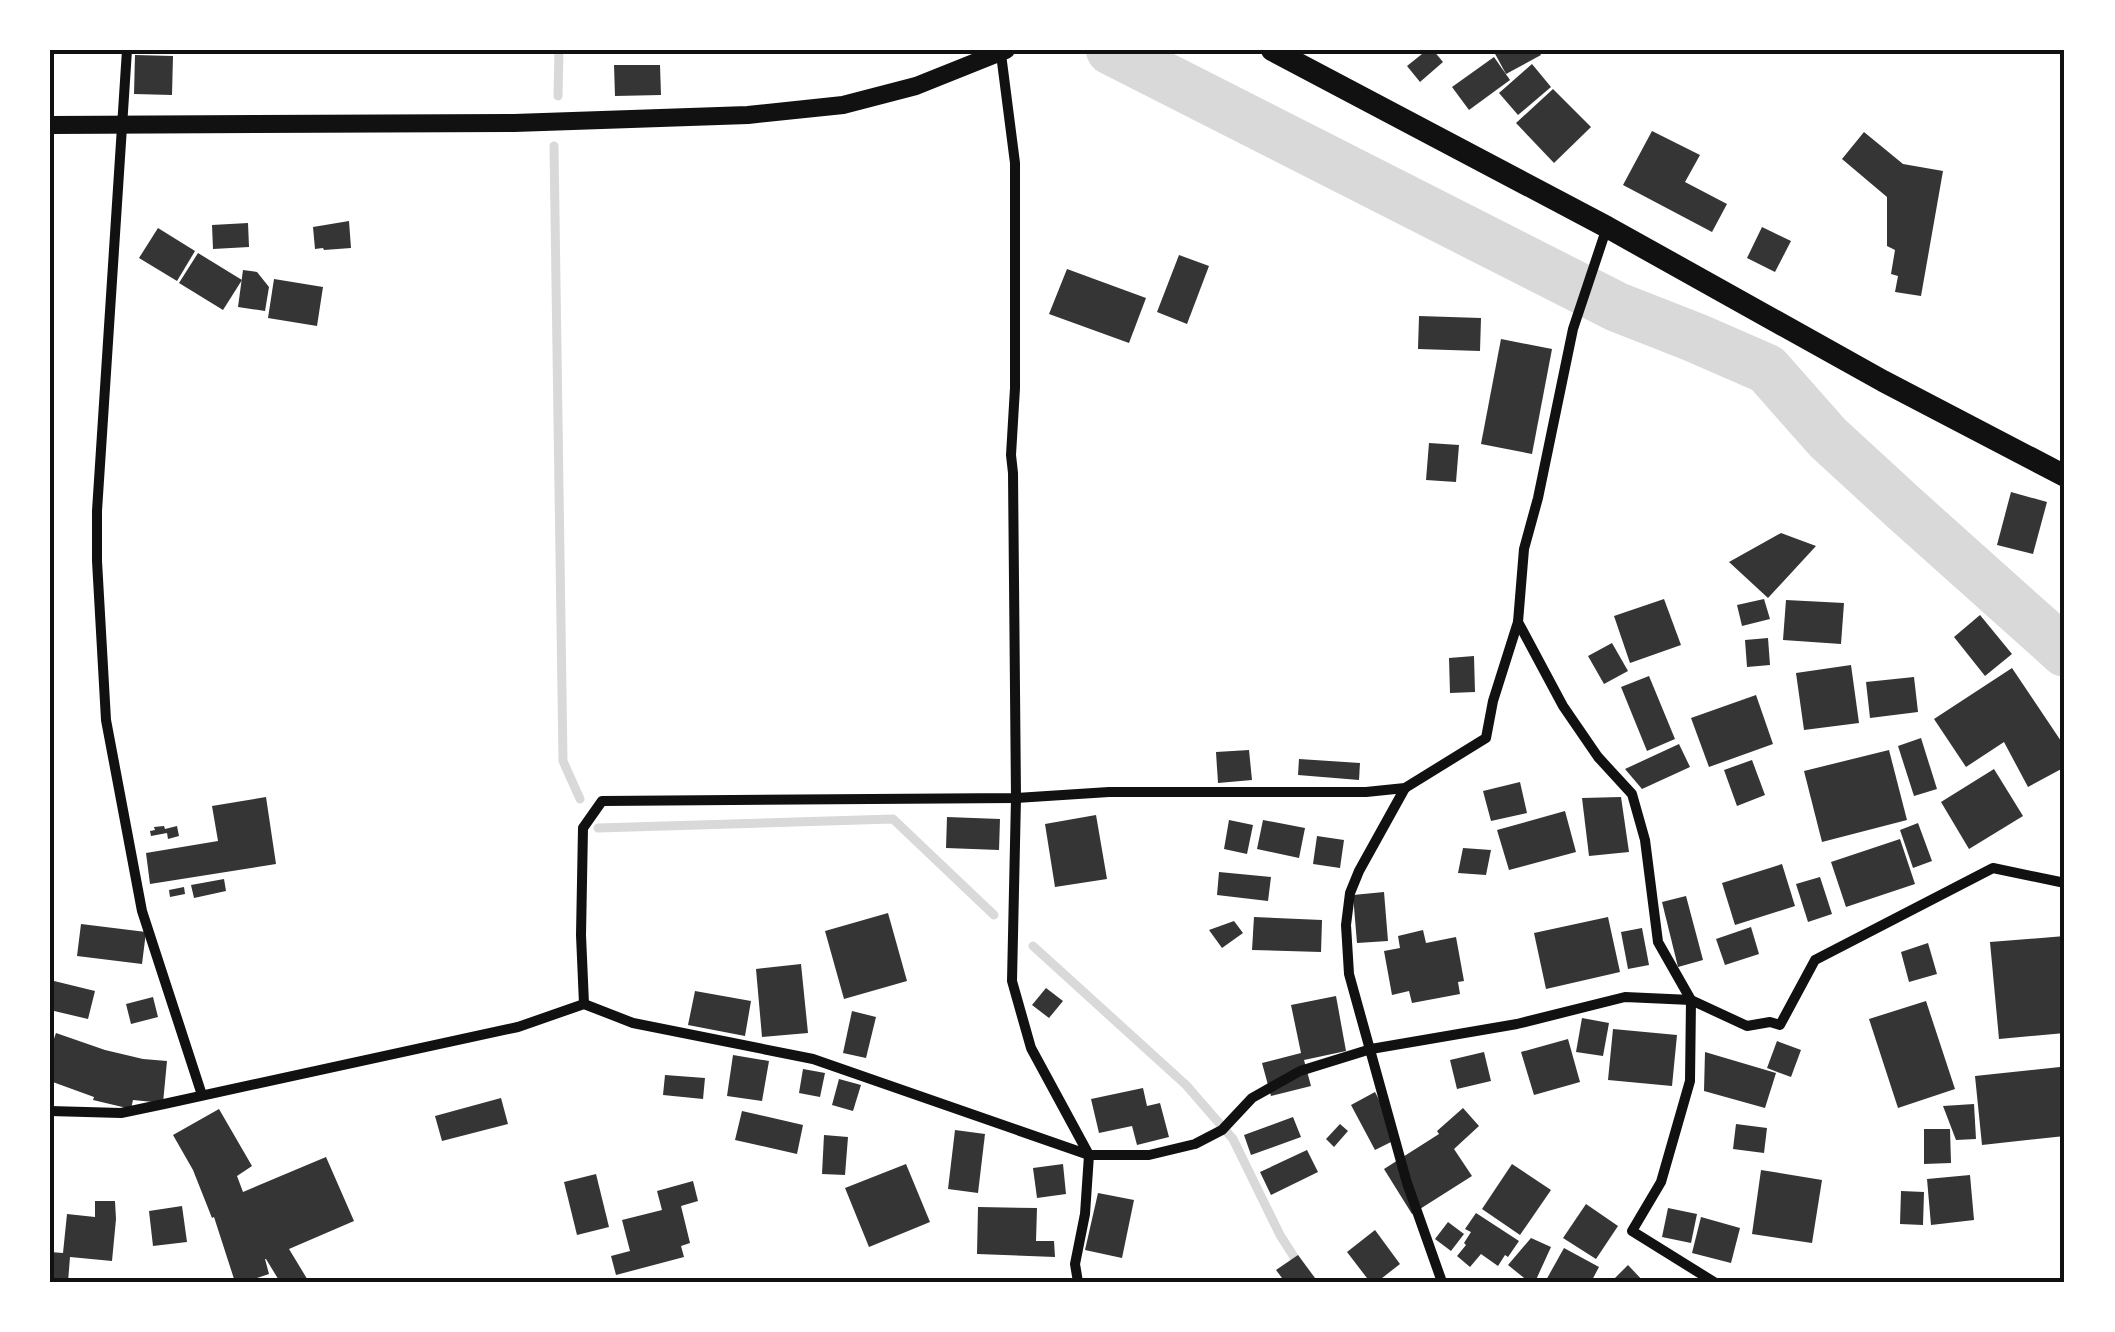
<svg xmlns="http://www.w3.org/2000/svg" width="2115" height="1332" viewBox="0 0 2115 1332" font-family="'PT Serif',serif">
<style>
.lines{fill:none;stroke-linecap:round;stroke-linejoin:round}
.stream{stroke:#d9d9d9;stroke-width:9}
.river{stroke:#d9d9d9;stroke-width:50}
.building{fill:#353535}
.minor{stroke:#111;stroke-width:10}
.tertiary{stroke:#111;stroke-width:18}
.primary{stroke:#111;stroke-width:22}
.neatline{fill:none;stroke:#111;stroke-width:4}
</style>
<rect width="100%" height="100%" fill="#fff"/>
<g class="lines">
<g class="stream">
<polyline points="558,96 559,50"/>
<polyline points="554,146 563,761 580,799"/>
<polyline points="598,828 893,819 994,915"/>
<polyline points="1033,946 1186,1085 1233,1139 1280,1235 1310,1282"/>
</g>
<polyline class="river" points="1111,50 1617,307 1696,338 1767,369 1828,438 1903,507 2065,652"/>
</g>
<g class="building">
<polygon points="1427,50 1433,50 1443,62 1420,82 1407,66"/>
<polygon points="1493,50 1538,50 1541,55 1506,74"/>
<polygon points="135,55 173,56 172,95 134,94"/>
<polygon points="1494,57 1510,80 1469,110 1452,87"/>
<polygon points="1532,64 1551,87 1518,115 1499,93"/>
<polygon points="614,65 660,65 661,95 615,96"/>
<polygon points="1553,89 1591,127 1554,163 1516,123"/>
<polygon points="1652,131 1700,155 1685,182 1727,204 1712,232 1623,185"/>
<polygon points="1864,132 1903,164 1943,171 1921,296 1895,292 1898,276 1891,274 1895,250 1887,246 1887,197 1842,159"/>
<polygon points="349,221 351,248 324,250 323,248 315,249 313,227"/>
<polygon points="248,223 249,247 213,249 212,225"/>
<polygon points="1762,227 1791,241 1775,272 1747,258"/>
<polygon points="158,228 195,251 177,281 139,258"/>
<polygon points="198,253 242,280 223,310 179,283"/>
<polygon points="1179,255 1209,266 1187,324 1157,312"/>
<polygon points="1067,269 1146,298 1129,343 1049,314"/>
<polygon points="243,270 257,272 269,287 265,311 238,307"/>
<polygon points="274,279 323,287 317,326 268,318"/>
<polygon points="1419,316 1481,318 1480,351 1418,349"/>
<polygon points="1501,339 1552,349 1532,454 1481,444"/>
<polygon points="1429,443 1459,445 1456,482 1426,480"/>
<polygon points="2011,492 2047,502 2033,554 1997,545"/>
<polygon points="1781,533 1816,546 1768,598 1729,562"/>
<polygon points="1664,599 1681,645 1630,663 1614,616"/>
<polygon points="1764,599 1770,619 1742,626 1737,605"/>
<polygon points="1786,600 1844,603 1841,644 1783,640"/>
<polygon points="1980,615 2012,654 1985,676 1954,637"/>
<polygon points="1768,638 1770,665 1747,667 1745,640"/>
<polygon points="1612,643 1628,671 1604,684 1588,656"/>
<polygon points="1474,656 1475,692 1450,693 1449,658"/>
<polygon points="1851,665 1859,723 1804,730 1796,673"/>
<polygon points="2012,668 2065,747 2065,767 2028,787 2004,742 1966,767 1934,719"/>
<polygon points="1649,676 1675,739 1647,751 1621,687"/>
<polygon points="1914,677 1918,712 1870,718 1866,682"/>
<polygon points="1756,695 1773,744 1709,767 1691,718"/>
<polygon points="1921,738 1937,789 1914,796 1898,746"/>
<polygon points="1679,744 1690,767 1642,789 1625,769"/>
<polygon points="1249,750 1252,780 1218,783 1216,752"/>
<polygon points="1889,750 1907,820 1822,842 1804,771"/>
<polygon points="1299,759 1360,763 1359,780 1298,775"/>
<polygon points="1752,760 1765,795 1737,806 1724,770"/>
<polygon points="1994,769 2023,816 1969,849 1941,802"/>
<polygon points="1520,782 1527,813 1491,821 1483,791"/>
<polygon points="266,797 276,864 150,884 146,853 218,841 212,806"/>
<polygon points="1621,797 1629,852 1589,856 1582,798"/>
<polygon points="1565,811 1576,852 1509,870 1497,830"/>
<polygon points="1096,815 1107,879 1055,887 1045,824"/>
<polygon points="947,817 1000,819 999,850 946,848"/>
<polygon points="1229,820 1253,825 1247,854 1224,849"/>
<polygon points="1263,820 1305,828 1299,858 1257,849"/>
<polygon points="1918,823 1932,861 1913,868 1900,830"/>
<polygon points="164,826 165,829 177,826 179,836 168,839 167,833 151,836 150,831 155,830 154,827"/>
<polygon points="1317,836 1344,840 1340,868 1313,864"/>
<polygon points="1900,839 1915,884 1846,907 1831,862"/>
<polygon points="1463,848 1491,850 1486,875 1458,873"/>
<polygon points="1782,864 1795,906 1735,925 1722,883"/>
<polygon points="1219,872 1271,877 1268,901 1217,895"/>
<polygon points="1820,877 1832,914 1808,922 1796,884"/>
<polygon points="224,879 226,891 194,898 191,885"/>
<polygon points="184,887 185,894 170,897 169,890"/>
<polygon points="1384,892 1388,941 1357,943 1353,895"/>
<polygon points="1686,896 1703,960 1678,967 1662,902"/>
<polygon points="888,913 907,981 844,999 825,931"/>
<polygon points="1254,917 1322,920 1321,952 1252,950"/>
<polygon points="1608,917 1620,972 1546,989 1534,933"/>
<polygon points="1234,921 1243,933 1222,948 1209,930"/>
<polygon points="81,924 146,932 142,964 77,956"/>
<polygon points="1751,927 1759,954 1725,965 1716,939"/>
<polygon points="1642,928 1649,965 1628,969 1621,932"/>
<polygon points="1423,930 1426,943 1456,937 1464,981 1458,982 1460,994 1412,1003 1409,991 1392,995 1384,951 1400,948 1398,936"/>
<polygon points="2065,936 2065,1033 1999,1039 1990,942"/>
<polygon points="1928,943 1937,974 1909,982 1901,952"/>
<polygon points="801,964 808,1033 762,1037 756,969"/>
<polygon points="50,980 95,991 88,1019 50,1010"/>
<polygon points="1046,988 1063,1001 1049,1018 1032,1005"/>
<polygon points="695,991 751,1001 745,1036 688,1025"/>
<polygon points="1336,996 1346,1051 1304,1060 1311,1086 1271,1096 1262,1063 1301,1053 1291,1005"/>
<polygon points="153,997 158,1017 131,1024 126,1004"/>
<polygon points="1926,1001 1955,1089 1898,1108 1869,1019"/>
<polygon points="852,1011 876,1017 866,1058 843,1053"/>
<polygon points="1582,1018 1609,1023 1603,1056 1576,1052"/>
<polygon points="1613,1029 1677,1035 1672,1086 1608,1080"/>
<polygon points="56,1033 105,1050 143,1059 167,1061 163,1103 133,1100 131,1109 93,1100 94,1097 50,1081 50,1050"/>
<polygon points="1568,1039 1580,1082 1534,1095 1521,1052"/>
<polygon points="1777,1041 1801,1050 1791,1077 1767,1068"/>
<polygon points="1484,1052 1491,1081 1457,1089 1450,1060"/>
<polygon points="1705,1052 1776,1073 1765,1108 1704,1091"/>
<polygon points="733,1055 769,1061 762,1101 727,1096"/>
<polygon points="2060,1067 2065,1104 2065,1136 1982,1145 1975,1076"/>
<polygon points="803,1069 825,1073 820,1097 799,1093"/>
<polygon points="665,1075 705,1078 703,1099 663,1095"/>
<polygon points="839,1079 861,1085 853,1111 832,1105"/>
<polygon points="1143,1088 1147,1106 1160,1103 1169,1137 1137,1145 1132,1126 1099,1133 1091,1099"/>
<polygon points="1375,1092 1399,1138 1375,1150 1351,1105"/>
<polygon points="501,1098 508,1124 442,1141 435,1116"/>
<polygon points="1974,1104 1976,1139 1956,1140 1943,1106"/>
<polygon points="1463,1108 1479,1126 1454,1149 1472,1176 1412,1214 1384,1169 1439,1134 1437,1131"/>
<polygon points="219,1109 252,1166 237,1176 243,1192 326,1157 354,1221 289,1249 309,1282 280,1282 266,1259 265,1259 269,1274 245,1282 235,1282 214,1217 212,1218 193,1170 173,1135"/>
<polygon points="742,1111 803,1125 797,1154 735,1140"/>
<polygon points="1293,1117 1301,1137 1251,1155 1244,1135"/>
<polygon points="1340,1124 1348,1131 1334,1147 1326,1139"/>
<polygon points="1736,1124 1767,1128 1764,1153 1733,1149"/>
<polygon points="1924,1129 1950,1129 1951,1163 1924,1164"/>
<polygon points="955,1130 985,1134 978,1193 948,1189"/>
<polygon points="824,1135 848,1137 845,1175 822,1174"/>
<polygon points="1307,1150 1318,1172 1271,1195 1260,1172"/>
<polygon points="906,1164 930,1222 869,1247 845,1188"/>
<polygon points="1063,1164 1066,1194 1037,1198 1033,1168"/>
<polygon points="1512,1164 1551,1190 1520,1235 1482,1209"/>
<polygon points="1761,1170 1822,1180 1812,1243 1752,1234"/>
<polygon points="596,1174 609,1227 577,1235 564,1182"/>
<polygon points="1970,1175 1974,1220 1931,1225 1927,1179"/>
<polygon points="693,1181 698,1201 681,1206 690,1243 681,1246 684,1257 616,1275 611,1256 630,1251 622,1220 662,1210 657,1191"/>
<polygon points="1901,1191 1924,1192 1923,1225 1900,1224"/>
<polygon points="1098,1193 1134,1200 1122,1258 1085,1250"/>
<polygon points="95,1201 115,1201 116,1219 112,1261 70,1257 68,1282 50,1282 50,1252 63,1253 67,1214 95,1217"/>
<polygon points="1586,1204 1618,1226 1596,1259 1563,1238"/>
<polygon points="182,1206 187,1242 153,1246 149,1211"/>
<polygon points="978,1207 1037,1208 1036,1241 1054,1241 1055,1257 977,1254"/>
<polygon points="1668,1208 1697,1214 1691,1243 1662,1237"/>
<polygon points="1476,1213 1519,1241 1508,1257 1505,1255 1498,1266 1481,1254 1470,1267 1457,1256 1466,1245 1464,1243 1471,1232 1465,1229"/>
<polygon points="1701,1217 1740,1228 1731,1263 1692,1253"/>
<polygon points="1448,1222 1464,1234 1451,1251 1435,1239"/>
<polygon points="1375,1230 1400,1264 1377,1282 1370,1282 1347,1252"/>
<polygon points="1531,1238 1551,1247 1535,1282 1529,1282 1508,1265"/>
<polygon points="1564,1248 1599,1267 1591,1282 1545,1282"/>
<polygon points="1298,1255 1318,1282 1285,1282 1276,1270"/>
<polygon points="1628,1265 1644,1282 1611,1282"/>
</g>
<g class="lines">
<g class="minor">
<polyline points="127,50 97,511 97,561 106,720 142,911 202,1095"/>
<polyline points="1001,54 1015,163 1015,388 1011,455 1013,473 1016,798 1012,981 1031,1048 1089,1155 1085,1214 1075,1264 1078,1282"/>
<polyline points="1518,622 1563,706 1598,757 1632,794 1645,840 1658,942 1691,1000 1690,1081 1661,1182 1632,1231 1714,1282"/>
<polyline points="1405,788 1359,871 1350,893 1346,925 1349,974 1407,1183 1442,1282"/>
<polyline points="584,1004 581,935 583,828 602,801 1016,798 1109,792 1366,792 1405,788 1486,738 1493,701 1518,622 1524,549 1538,498 1573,329 1607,227"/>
<polyline points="50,1111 121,1113 164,1104 518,1027 584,1004 633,1023 813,1059 1089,1155 1149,1155 1195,1144 1222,1130 1252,1098 1300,1071 1371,1049 1517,1024 1625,997 1691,1000 1747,1026 1770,1022 1780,1025 1815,960 1993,868 2065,883"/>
</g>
<polyline class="tertiary" points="50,125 514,123 748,115 843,105 916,86 1006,50"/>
<polyline class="primary" points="1272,50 1607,227 1883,381 2065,476"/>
</g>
<rect width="2115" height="1332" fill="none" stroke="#ffffff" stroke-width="105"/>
<rect x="52" y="52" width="2010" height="1228" class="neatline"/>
</svg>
